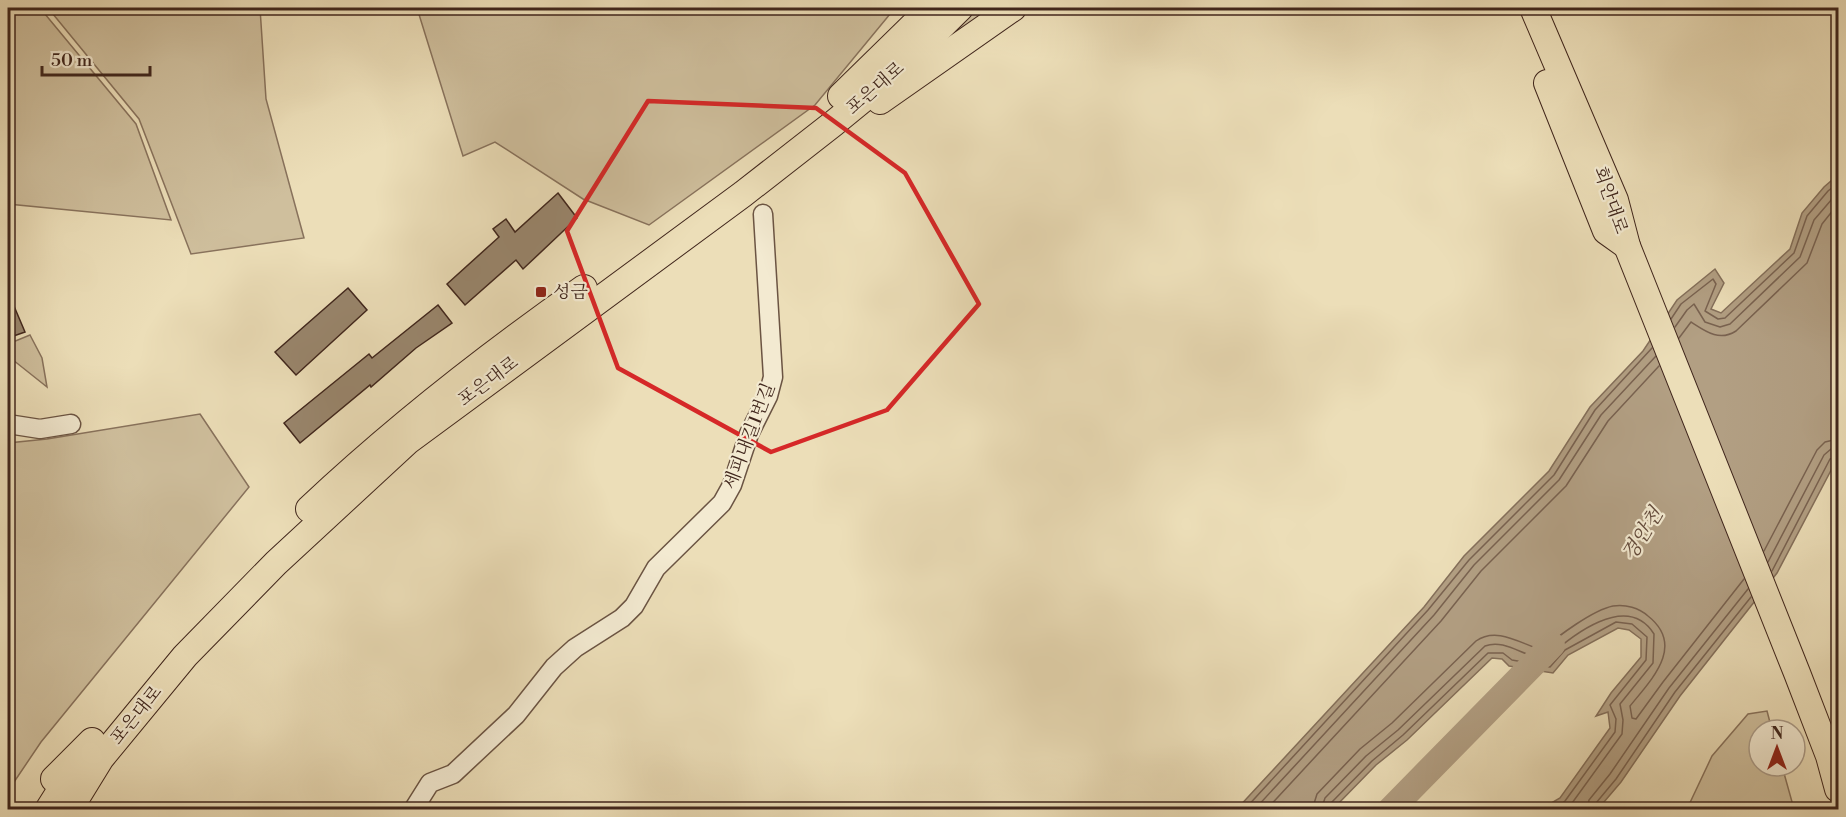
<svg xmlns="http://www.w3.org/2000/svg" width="1846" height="817" viewBox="0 0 1846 817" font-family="'Libre Bodoni','Noto Serif KR',serif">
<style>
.green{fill:#cfbf9d;stroke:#88725c;stroke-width:1.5}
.water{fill:#b29f83;stroke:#846f5a;stroke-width:1.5}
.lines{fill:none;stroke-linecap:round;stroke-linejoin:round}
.shore{stroke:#796250;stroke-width:1.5}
.river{stroke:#b29f83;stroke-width:26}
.building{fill:#99866d;stroke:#40261c;stroke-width:1.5}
.minor-casing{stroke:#6b5443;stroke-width:21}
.highway-casing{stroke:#40261c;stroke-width:28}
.minor{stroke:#f3ead1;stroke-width:18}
.highway{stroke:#ecdeb8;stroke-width:26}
.marked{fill:none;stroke:#d62828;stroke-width:4.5;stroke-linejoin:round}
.poi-dot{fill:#8f2418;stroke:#f3ead1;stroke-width:2}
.labels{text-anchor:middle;stroke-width:4.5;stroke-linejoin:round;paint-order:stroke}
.street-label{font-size:18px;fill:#40261c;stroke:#f3ead1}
.poi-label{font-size:18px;fill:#40261c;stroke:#f3ead1;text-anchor:start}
.water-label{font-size:20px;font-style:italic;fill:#624a3b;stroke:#f3ead1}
</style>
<rect width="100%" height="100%" fill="#ecdeb8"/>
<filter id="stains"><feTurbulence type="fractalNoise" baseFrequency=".00333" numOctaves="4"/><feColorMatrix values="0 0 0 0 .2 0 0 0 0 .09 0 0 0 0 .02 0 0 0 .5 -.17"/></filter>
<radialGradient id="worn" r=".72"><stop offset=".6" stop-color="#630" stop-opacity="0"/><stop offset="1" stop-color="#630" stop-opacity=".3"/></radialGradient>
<g class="green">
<polygon points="8,8 40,8 136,124 171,220 8,204"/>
<polygon points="48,8 260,8 266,99 304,238 191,254 139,119"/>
<polygon points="417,8 895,8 815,105 649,225 583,199 495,142 463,156"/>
<polygon points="976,8 998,8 946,43"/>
<polygon points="30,335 42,358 47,387 8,356 8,344"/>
<polygon points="200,414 249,487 41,742 8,791 8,443 47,439"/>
<polygon points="1767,711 1772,730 1759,730 1759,766 1782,766 1794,809 1687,809 1712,756 1748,714"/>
</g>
<polygon class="water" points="1838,175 1838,457 1777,573 1680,696 1621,782 1598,809 1541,809 1560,798 1610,728 1608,712 1596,716 1611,693 1641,657 1641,639 1629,630 1618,628 1568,655 1553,673 1509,666 1502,659 1492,658 1407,740 1376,765 1333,809 1236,810 1424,607 1464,556 1549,471 1590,407 1643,351 1677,300 1715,269 1724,283 1711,309 1721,313 1790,249 1802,213 1824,187"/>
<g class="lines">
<g class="shore">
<polyline points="1671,319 1681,304 1713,279 1716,284 1705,311 1718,319 1725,318 1794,253 1807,216 1828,191 1838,183"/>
<polyline points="1675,327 1687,310 1694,304 1705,322 1720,327 1730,324 1800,257 1814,220 1838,192"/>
<path d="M1679 338 1691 322C1705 331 1719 342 1736 331L1807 263 1822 224 1838 204"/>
<polyline points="1764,551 1817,450 1825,442 1838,439"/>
<polyline points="1768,562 1824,455 1831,449 1838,448"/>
<polyline points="1772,571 1830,459 1838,456"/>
<polyline points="1244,810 1428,610 1469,560 1554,475 1595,410 1652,348"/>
<polyline points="1254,810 1434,615 1474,565 1559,480 1601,415 1656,356"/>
<polyline points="1266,810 1441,621 1481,571 1566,486 1608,421 1659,366"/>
<path d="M1312 810 1317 794 1360 749 1392 723 1476 641C1497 626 1521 644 1542 650 1558 636 1593 610 1613 606 1626 604 1639 608 1648 616 1686 646 1651 680 1630 706L1632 718 1636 719 1663 682 1744 579"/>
<path d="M1321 810 1325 798 1366 756 1398 730 1485 646C1505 638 1525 658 1546 659 1571 636 1627 591 1654 634L1653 663 1620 704 1623 720 1622 734 1567 810"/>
<polyline points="1329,810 1331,803 1372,761 1403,735 1488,653 1503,653 1512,660 1550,667 1565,650 1616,622 1632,624 1647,637 1646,660 1610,705 1616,719 1615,732 1565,801 1553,810"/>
<polyline points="1587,810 1589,800 1610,774 1669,688 1748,589"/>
<polyline points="1594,810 1596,803 1616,779 1675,692 1751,597"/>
</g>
<polyline class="river" points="1390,810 1552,645"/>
</g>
<g class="building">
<polygon points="558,193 577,218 523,269 516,260 465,305 447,284 499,237 493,229 506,219 515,232"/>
<polygon points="348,288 367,310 296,375 275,352"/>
<polygon points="8,292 25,332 8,338"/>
<polygon points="438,305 452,323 416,348 371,387 370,385 300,443 284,423 369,354 372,358"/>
</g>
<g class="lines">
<g class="minor-casing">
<g id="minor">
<polyline points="8,424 40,429 71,424"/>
<polyline points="413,810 430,783 453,774 516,715 554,667 575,648 622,618 634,606 656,568 722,503 732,485 749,434 768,396 773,377 763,214"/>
</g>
</g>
<g class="highway-casing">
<g id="highway">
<polyline points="1533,8 1615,200 1627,246 1797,673 1829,756 1838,789"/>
<polyline points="1547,83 1606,231 1627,246"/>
<polyline points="841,96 931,8"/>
<polyline points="880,101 1013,8"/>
<path d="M309 509C395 428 487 356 584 288"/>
<polyline points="54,779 92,741"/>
<polyline points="48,810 72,772"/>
<polyline points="69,810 101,758 185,656 276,563 408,441 743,194 834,123 889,78 960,8"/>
</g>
</g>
<use href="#minor" class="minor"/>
<use href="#highway" class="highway"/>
</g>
<path class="marked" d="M648 101 816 108 905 173 979 304 887 410 771 452 618 368 567 231Z"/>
<rect class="poi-dot" x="535" y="286" width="12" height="12" rx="3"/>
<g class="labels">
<g class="street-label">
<text transform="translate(875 88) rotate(-41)" y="6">포은대로</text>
<text transform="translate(1611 200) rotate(71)" y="6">회안대로</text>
<text transform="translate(488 381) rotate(-37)" y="6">포은대로</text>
<text transform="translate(749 436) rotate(-69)" y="6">세피내길1번길</text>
<text transform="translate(136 715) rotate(-51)" y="6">포은대로</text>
</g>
<g class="poi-label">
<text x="553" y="298">성금</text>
</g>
<g class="water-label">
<text transform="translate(1642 534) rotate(-58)" y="7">경안천</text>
</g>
</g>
<rect width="1846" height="817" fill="none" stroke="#ecdeb8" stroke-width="30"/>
<rect x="9" y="9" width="1828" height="799" fill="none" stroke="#40261c" stroke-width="3"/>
<rect x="15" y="15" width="1816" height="787" fill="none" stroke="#40261c" stroke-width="1.5"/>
<g transform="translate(1777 748)"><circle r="28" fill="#f3ead1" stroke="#ab9c89" stroke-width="1.5"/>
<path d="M0-4.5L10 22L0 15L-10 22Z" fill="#8f2418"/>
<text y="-9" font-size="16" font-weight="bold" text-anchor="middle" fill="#40261c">N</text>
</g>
<path d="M42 66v9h108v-9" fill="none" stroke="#40261c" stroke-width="3"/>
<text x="51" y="66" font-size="18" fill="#40261c" stroke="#f3ead1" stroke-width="4.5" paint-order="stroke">50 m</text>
<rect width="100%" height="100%" filter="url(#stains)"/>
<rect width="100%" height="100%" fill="url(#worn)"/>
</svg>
